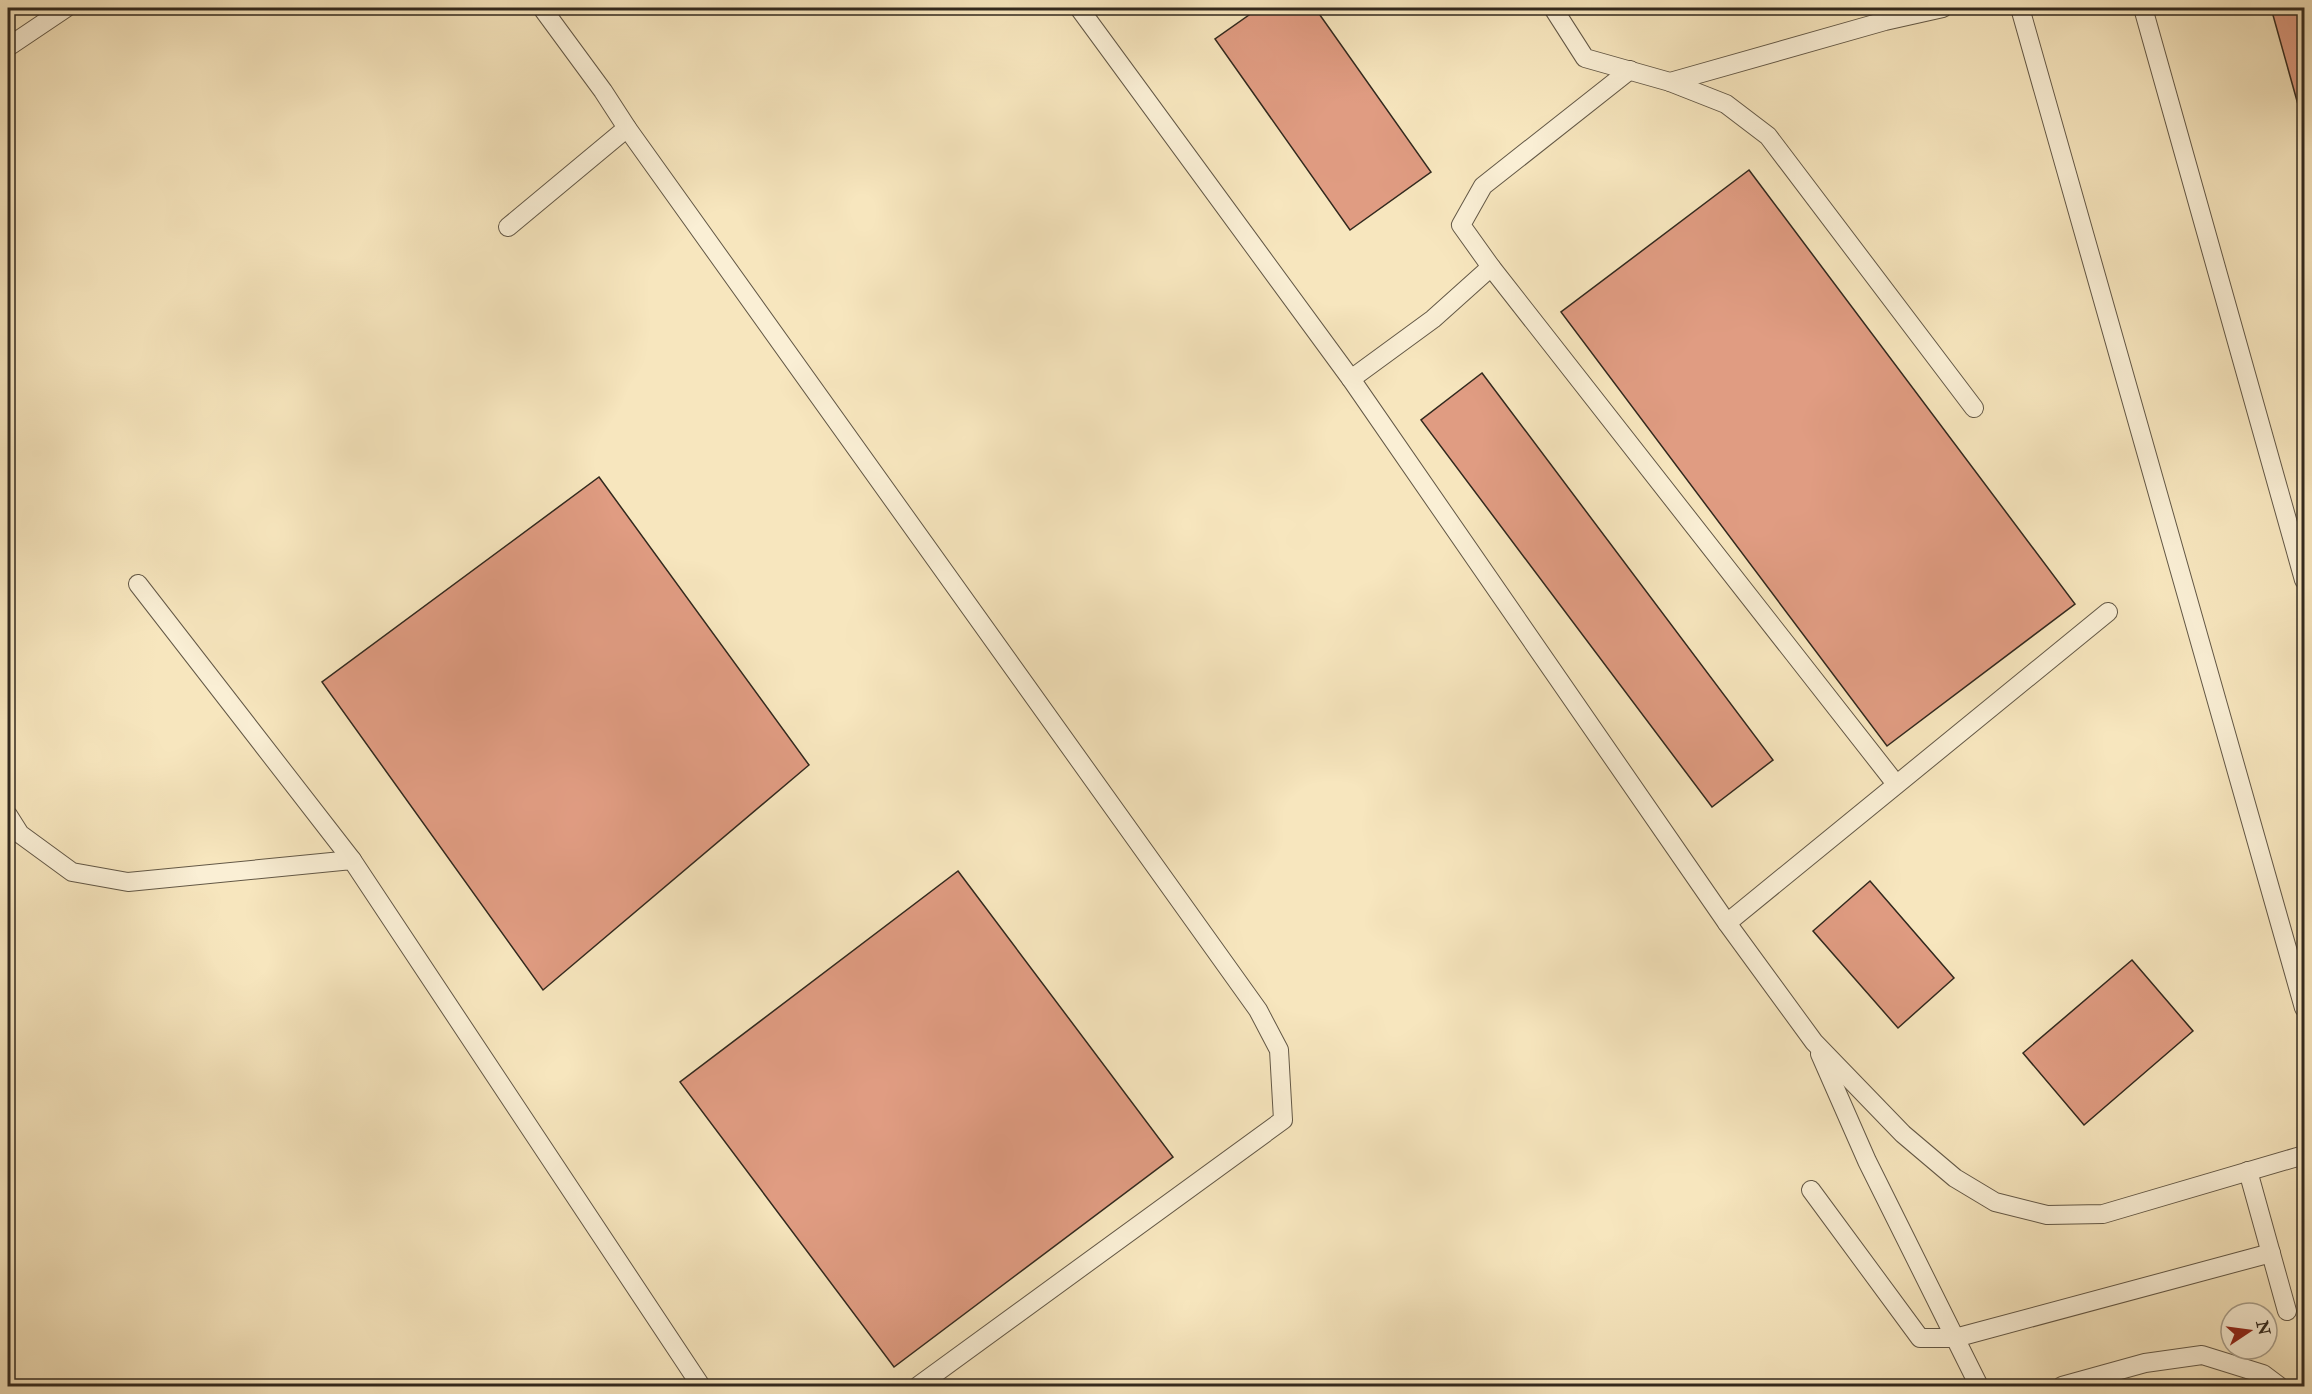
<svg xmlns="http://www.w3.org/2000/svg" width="2312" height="1394" viewBox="0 0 2312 1394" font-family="'IM FELL Double Pica',serif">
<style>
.building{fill:#e09c82;stroke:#32291e;stroke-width:1.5}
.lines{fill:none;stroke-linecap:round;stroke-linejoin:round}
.service-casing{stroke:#635846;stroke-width:20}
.service{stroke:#faefd5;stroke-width:18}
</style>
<rect width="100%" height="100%" fill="#f7e6be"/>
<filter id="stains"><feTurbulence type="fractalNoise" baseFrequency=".00333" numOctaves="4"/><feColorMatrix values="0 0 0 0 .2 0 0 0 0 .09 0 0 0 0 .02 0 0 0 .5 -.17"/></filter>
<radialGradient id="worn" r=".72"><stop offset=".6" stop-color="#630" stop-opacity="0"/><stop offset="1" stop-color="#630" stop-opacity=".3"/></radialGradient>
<g class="building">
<polygon points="1259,8 1315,8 1431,172 1350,230 1215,39"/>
<polygon points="2271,8 2304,8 2304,126"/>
<polygon points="1749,170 2075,604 1887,746 1561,312"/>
<polygon points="1482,373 1773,760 1712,807 1421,420"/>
<polygon points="599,477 809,765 543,990 322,682"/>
<polygon points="958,871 1173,1157 894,1367 680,1082"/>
<polygon points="1870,881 1954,978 1898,1028 1813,931"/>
<polygon points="2132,960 2193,1031 2084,1125 2023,1053"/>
</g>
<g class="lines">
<g class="service-casing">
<g id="service">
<polyline points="542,8 603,91 627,128 1258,1010 1279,1050 1283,1120 918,1386"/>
<polyline points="1079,8 1351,379 1727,923 1814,1042 1903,1134 1955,1178 1995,1202 2047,1215 2103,1214 2304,1155"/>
<polyline points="1553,8 1585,58 1670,82 1885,21 1943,8"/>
<polyline points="2020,8 2304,1008"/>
<polyline points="2143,8 2304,580"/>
<polyline points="8,47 66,8"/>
<polyline points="1670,82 1726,104 1768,136 1974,408"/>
<polyline points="508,227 627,128"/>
<polyline points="1491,267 1896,784"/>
<polyline points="1351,379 1433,319 1491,267 1461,225 1483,186 1630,70"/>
<polyline points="138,584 352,860"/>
<polyline points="8,815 20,834 72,872 128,882 352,860 701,1386"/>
<polyline points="1727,923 2108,612"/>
<polyline points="1820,1054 1867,1161 1979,1386"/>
<polyline points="2248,1171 2287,1311"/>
<polyline points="1811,1190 1920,1338 1955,1338 2271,1253"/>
<polyline points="2062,1386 2145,1363 2202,1355 2263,1374 2279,1386"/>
</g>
</g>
<use href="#service" class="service"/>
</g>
<rect width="2312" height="1394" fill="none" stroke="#f7e6be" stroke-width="30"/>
<rect x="9" y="9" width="2294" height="1376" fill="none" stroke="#32291e" stroke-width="3"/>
<rect x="15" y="15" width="2282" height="1364" fill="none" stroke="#32291e" stroke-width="1.5"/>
<g transform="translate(2249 1331) rotate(77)"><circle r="28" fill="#faefd5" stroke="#aaa08c" stroke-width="1.5"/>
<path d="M0-4.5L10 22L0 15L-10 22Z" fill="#8f2418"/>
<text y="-9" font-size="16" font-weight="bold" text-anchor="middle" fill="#32291e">N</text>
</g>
<rect width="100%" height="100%" filter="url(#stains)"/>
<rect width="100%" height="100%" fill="url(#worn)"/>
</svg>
